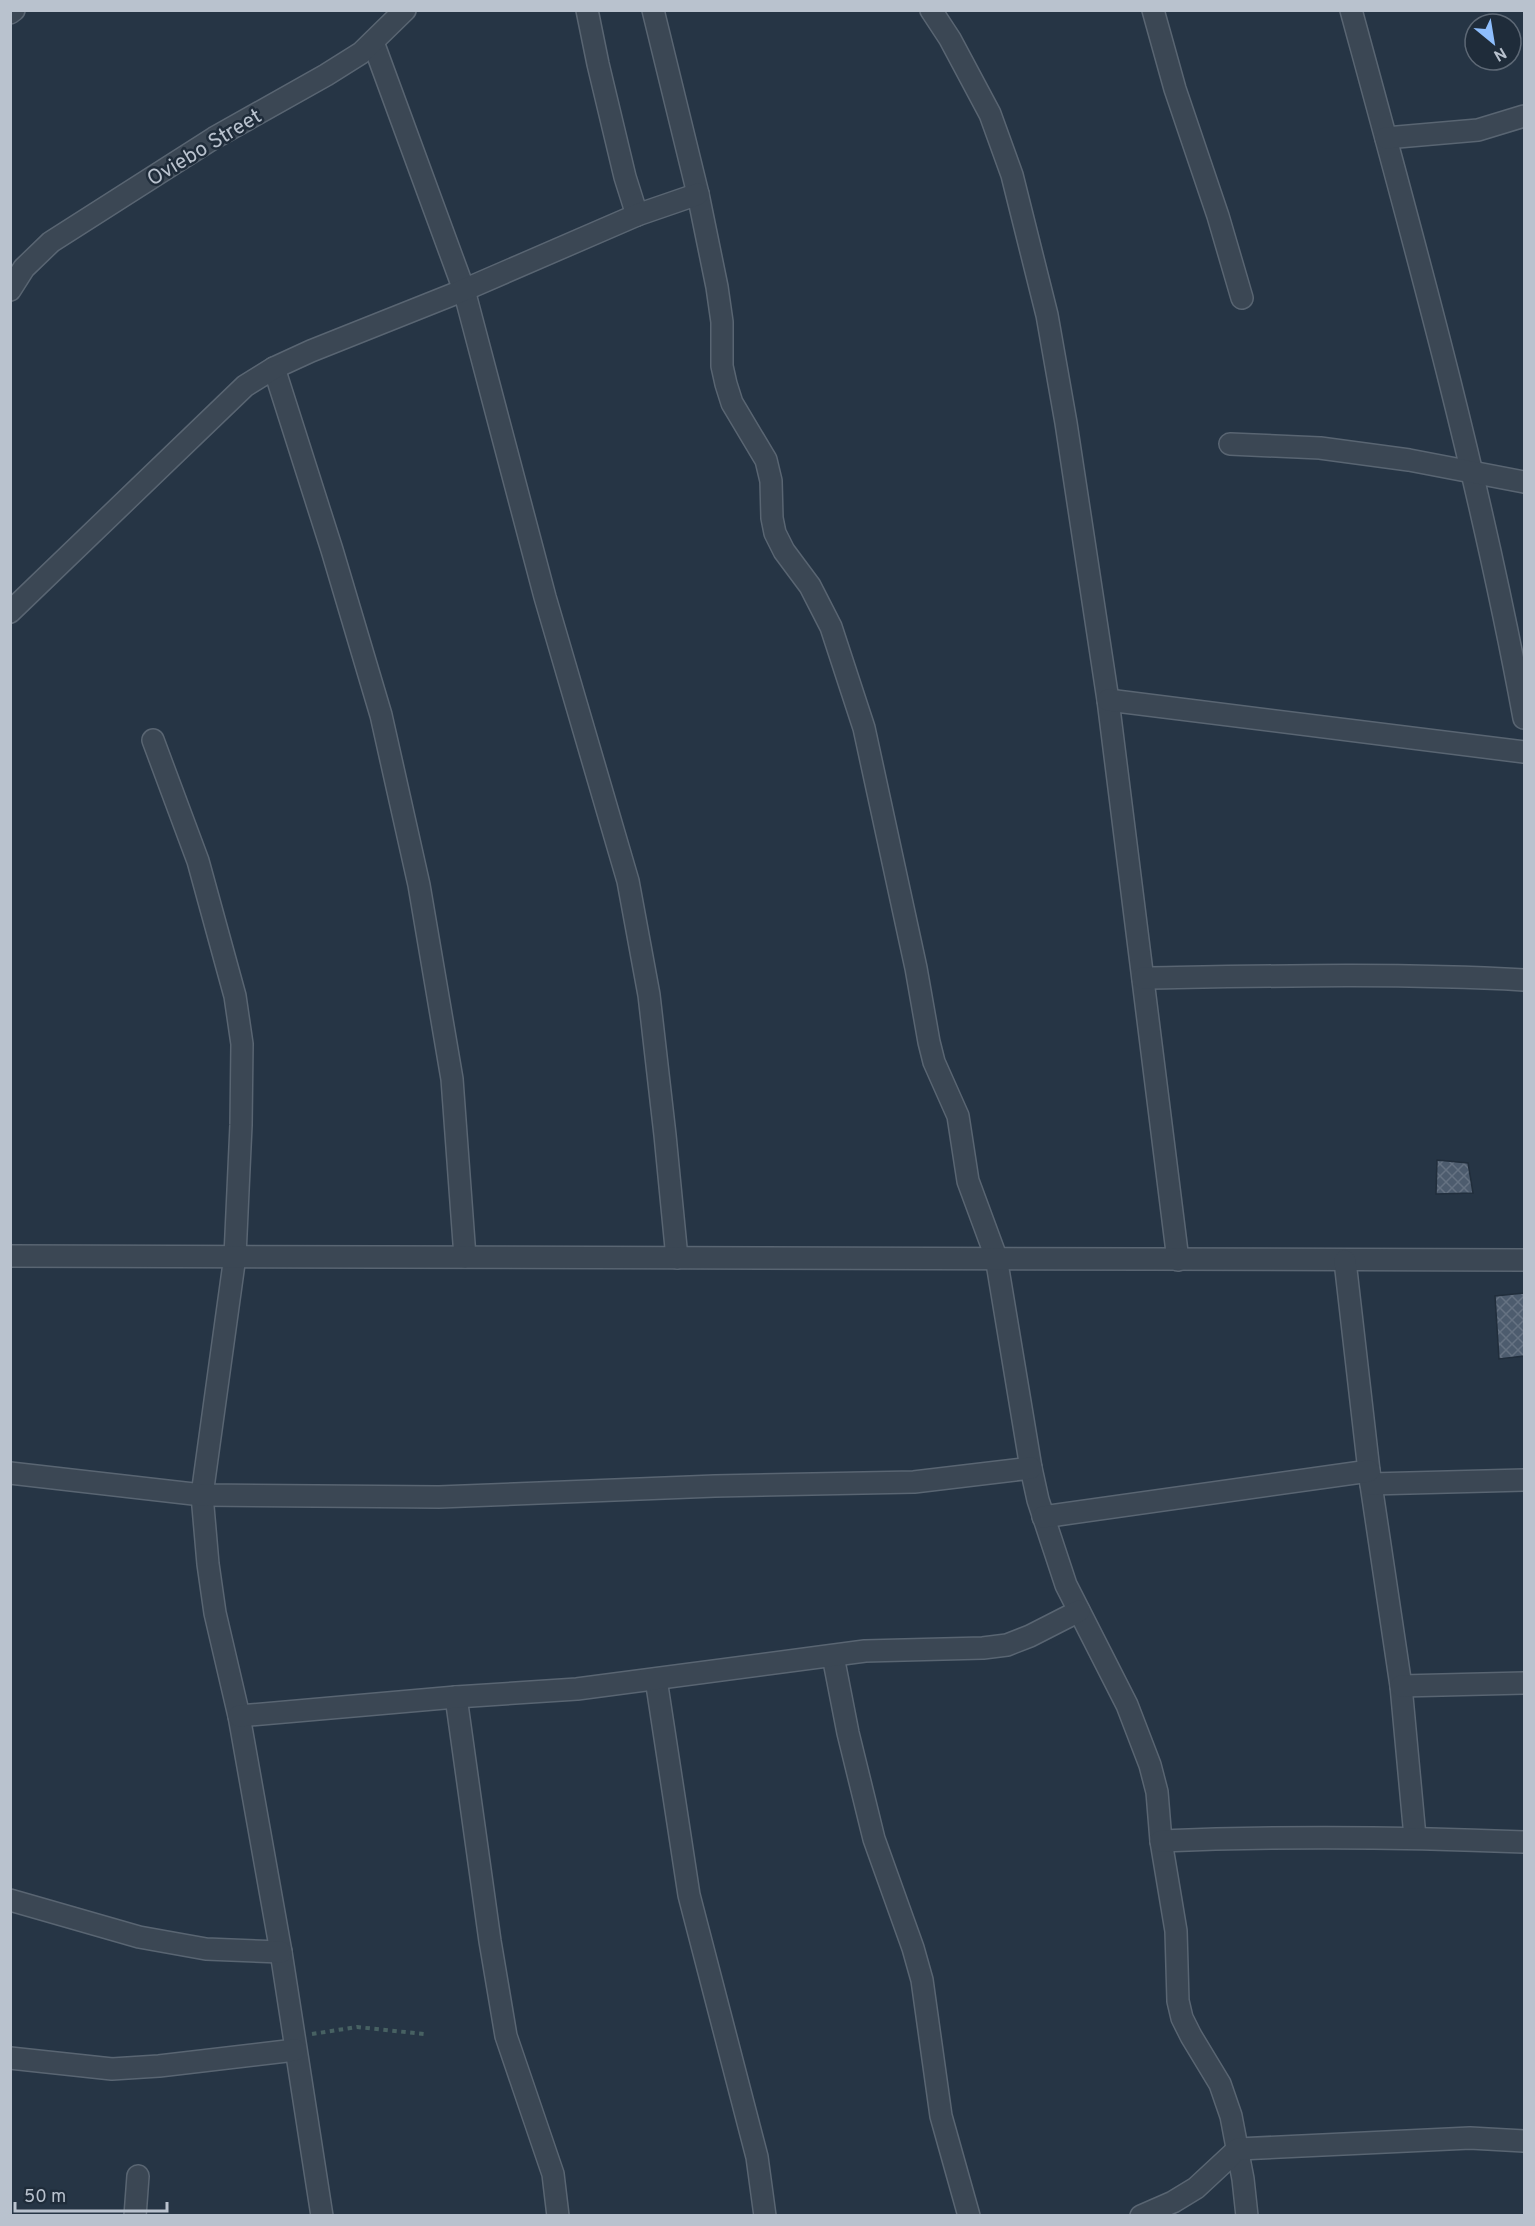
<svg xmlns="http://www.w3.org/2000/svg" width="1535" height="2226" viewBox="0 0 1535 2226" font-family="Overpass,sans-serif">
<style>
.building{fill:url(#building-cross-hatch);stroke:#212e3c;stroke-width:1.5}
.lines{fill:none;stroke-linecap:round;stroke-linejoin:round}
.minor-casing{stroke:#596572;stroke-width:24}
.path{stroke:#476162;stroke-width:4;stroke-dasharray:4.5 4.5;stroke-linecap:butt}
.minor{stroke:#3b4754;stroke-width:21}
.labels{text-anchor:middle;stroke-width:5;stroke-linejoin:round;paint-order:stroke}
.street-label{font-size:21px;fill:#b9c2ce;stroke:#1f2c3a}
</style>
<defs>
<pattern id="building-cross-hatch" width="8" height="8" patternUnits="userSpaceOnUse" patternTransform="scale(1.5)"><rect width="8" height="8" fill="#4d5c6e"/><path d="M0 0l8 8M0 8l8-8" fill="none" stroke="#657282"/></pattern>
</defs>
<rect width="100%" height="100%" fill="#263545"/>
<g class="building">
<polygon points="1437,1160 1468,1163 1473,1193 1436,1194"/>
<polygon points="1524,1293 1524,1356 1499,1359 1495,1296"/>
</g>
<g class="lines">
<g class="minor-casing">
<g id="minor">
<polyline points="587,10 598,64 625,177 637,215"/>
<polyline points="653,10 698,194 717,287 722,322 722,366 726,384 732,403 766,460 771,481 772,518 775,533 784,551 810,586 831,627 864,728 916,968 929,1042 934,1062 958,1116 968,1181 996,1257 1031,1468 1038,1500 1066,1585 1127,1705 1150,1765 1157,1792 1161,1841 1176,1931 1178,2001 1182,2018 1191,2036 1220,2084 1231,2116 1243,2179 1247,2216"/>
<polyline points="931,10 950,39 990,114 1012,175 1047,315 1066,423 1108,700 1178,1260"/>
<polyline points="1153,10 1175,89 1218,216 1242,298"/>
<path d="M1351 10C1415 245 1480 479 1524 718"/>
<polyline points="10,13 14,10"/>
<polyline points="373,42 464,290 545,597 628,881 649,995 665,1135 677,1258"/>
<polyline points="1386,138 1478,130 1524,116"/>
<polyline points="10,290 24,268 51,242 214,138 326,75 361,53 405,10"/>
<polyline points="274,368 332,550 381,715 419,885 452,1079 465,1257"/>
<polyline points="1230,444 1320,448 1409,460 1524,482"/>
<polyline points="10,612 245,386 274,368 311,351 464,290 637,215 698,194"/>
<polyline points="1108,700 1524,752"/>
<polyline points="153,740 198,861 235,996 242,1044 241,1125 235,1256 202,1495 208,1564 215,1613 239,1716 281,1952 322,2216"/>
<path d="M1143 978C1270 976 1398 973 1524 980"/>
<polyline points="10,1256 1524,1260"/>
<polyline points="1345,1261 1369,1471 1401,1686 1415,1837"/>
<polyline points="10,1473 202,1495 439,1497 715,1486 914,1482 1031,1468"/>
<polyline points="1371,1484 1524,1480"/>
<polyline points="1043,1517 1369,1471"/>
<polyline points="833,1656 848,1733 874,1839 913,1948 922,1980 941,2116 969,2216"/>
<polyline points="656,1679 689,1895 757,2157 765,2216"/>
<polyline points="1401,1686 1524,1683"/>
<polyline points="456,1697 490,1941 506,2036 553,2174 558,2216"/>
<polyline points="239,1716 456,1697 577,1689 865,1651 983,1648 1007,1645 1030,1636 1079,1611"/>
<path d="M1161 1841C1282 1836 1403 1837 1524 1842"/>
<polyline points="10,1900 139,1937 206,1949 281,1952"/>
<polyline points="10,2058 112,2069 159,2066 295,2050"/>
<polyline points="135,2216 138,2176"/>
<polyline points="1141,2216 1173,2202 1196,2188 1238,2149 1470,2138 1524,2141"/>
</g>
</g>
<polyline class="path" points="312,2034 357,2027 424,2034"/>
<use href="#minor" class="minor"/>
</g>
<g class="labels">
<g class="street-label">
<text transform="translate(204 147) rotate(-31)" y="7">Oviebo Street</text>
</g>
</g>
<rect width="1535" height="2226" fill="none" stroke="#b9c2ce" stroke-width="24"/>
<g transform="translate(1493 42) rotate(150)"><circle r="28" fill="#1f2c3a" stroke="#5d6875" stroke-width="1.5"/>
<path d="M0-4.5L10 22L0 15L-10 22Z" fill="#8ebefd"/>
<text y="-9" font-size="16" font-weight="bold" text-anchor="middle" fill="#b9c2ce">N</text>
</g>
<path d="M15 2202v9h152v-9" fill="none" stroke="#b9c2ce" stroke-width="3"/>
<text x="24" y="2202" font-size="18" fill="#b9c2ce" stroke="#1f2c3a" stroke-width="4.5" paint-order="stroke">50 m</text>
</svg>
